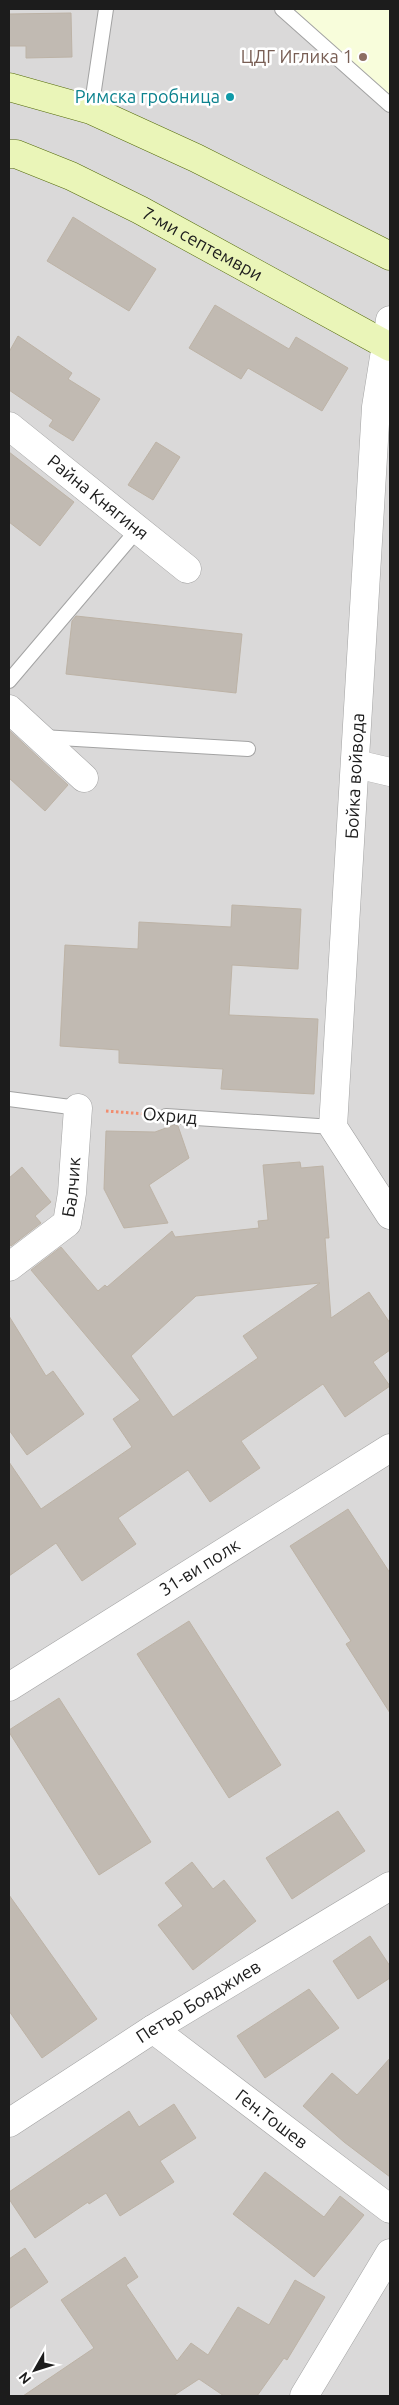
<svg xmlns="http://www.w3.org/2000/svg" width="399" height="2405" viewBox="0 0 399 2405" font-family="Ubuntu,sans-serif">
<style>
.residential{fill:#dad9d9}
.education{fill:#f8fddb}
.building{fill:#c1bab2;stroke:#bdb3a6;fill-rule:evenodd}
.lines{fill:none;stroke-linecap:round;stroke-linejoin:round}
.lane-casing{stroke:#a3a3a3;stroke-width:16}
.street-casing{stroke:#a3a3a3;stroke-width:29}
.secondary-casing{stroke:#546b0b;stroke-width:29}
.path{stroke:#f18d6f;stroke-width:3;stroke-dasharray:2.5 2.5;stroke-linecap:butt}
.lane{stroke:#fff;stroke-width:14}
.street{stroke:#fff;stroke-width:28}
.secondary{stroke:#eaf5b8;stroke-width:28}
.education-dot{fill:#8d6e63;stroke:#fff;stroke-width:2}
.culture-dot{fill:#0f9aa8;stroke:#fff;stroke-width:2}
.labels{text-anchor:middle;stroke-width:5;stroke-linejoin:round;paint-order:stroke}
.education-label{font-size:18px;fill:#785e54;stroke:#fff;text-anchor:end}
.culture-label{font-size:18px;fill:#0d838f;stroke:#fff;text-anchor:end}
.street-label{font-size:18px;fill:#1c1c1c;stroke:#fff}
</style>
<rect width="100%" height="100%" fill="#edebe2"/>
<rect class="residential" x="9" y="9" width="381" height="2387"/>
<polygon class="education" points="282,9 390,9 390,105"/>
<g class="building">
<polygon points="71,13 72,57 26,58 26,46 9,46 9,14"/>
<polygon points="73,217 156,269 129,311 47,261"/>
<polygon points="215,305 289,349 296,337 348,368 322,411 248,368 241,379 189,348"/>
<polygon points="18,336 72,373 68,379 100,399 73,441 49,426 53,420 9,390 9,352"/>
<polygon points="156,442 180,457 153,500 128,485"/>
<polygon points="9,452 74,502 40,546 9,522"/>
<polygon points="76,616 242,634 236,693 66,674 72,621"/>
<polygon points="9,730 68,785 45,811 9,778"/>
<polygon points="232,905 301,909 298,969 232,965 229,1015 318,1019 314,1094 221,1089 223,1069 119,1063 119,1050 60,1046 65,945 138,949 139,922 231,927"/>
<polygon points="174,1125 178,1126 189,1158 149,1185 168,1223 124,1228 104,1189 106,1131 155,1132"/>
<path d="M300 1162 301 1168 323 1166 329 1238H325L331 1318 369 1292 390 1323V1350L373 1362 390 1386 345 1417 323 1384 241 1441 260 1468 210 1502 188 1470 118 1518 136 1544 82 1581 56 1543 9 1576V1462L41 1509 132 1447 113 1419 140 1400 31 1270 61 1247 98 1291 105 1285 107 1287 172 1231 175 1237 259 1228 258 1221 268 1220 263 1165ZM320 1283 243 1336 258 1358 173 1417 131 1356 196 1296Z"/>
<polygon points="22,1167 51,1202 35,1216 41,1223 11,1246 9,1243 9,1178"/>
<polygon points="9,1316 46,1376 53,1371 84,1414 27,1455 9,1430"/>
<polygon points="348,1509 390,1573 390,1713 346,1644 351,1641 290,1546"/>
<polygon points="189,1621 281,1765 229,1798 137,1654"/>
<polygon points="59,1698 151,1842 99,1875 9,1732 9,1730"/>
<polygon points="338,1811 365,1851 292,1899 266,1858"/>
<polygon points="192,1862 213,1889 224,1880 256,1921 193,1970 158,1925 183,1906 165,1883"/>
<polygon points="9,1895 97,2019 42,2058 9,2011"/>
<polygon points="370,1936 390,1966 390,1978 358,1999 333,1961"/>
<polygon points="309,1989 339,2028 265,2078 237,2036"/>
<polygon points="390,2058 390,2177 344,2142 303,2106 332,2073 357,2095"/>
<polygon points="174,2104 196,2138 160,2161 174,2182 120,2216 106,2193 89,2204 88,2202 35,2238 9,2199 9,2192 129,2111 139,2127"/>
<polygon points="265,2172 324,2217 340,2196 364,2215 314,2277 233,2214"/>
<polygon points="25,2248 48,2282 9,2309 9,2259"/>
<polygon points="125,2257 138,2277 126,2285 177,2361 191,2343 208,2355 238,2307 269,2325 295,2280 325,2297 287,2360 284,2358 257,2396 224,2396 199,2379 173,2396 23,2396 94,2348 61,2300"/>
</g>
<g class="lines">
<g class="lane-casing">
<g id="lane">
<polyline points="282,9 390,105"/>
<polyline points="91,110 106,9"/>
<polyline points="9,681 138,529"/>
<polyline points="42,737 248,749"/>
<polyline points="9,1099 78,1108"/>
<polyline points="166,1116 333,1127"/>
</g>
</g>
<g class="street-casing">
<g id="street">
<polyline points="390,320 376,407 333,1127 390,1215"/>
<path id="s1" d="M9 426 187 569"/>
<polyline points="9,709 84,778"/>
<polyline points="356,764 390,772"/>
<path id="s2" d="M9 1267 67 1223 72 1193 78 1108"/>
<path id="s3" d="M9 1687 390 1448"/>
<path id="s4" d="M153 2029 390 2209"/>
<path id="s5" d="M9 2123 153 2029 390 1886"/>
<polyline points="304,2396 390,2253"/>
</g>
</g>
<g class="secondary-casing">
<g id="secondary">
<polyline points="9,87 91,110 196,158 390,256"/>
<path id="s6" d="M9 154H16L71 176 140 210 390 347"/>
</g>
</g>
<polyline class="path" points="106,1111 145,1114"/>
<use href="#lane" class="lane"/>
<use href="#street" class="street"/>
<use href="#secondary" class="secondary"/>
</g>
<circle class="education-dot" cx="363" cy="57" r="5"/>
<circle class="culture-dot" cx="230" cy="97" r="5"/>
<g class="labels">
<g class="education-label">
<text x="353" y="63">ЦДГ Иглика 1</text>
</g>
<g class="culture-label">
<text x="220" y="103">Римска гробница</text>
</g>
<g class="street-label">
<text dy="6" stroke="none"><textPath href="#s6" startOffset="214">7-ми септември</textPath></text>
<text dy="6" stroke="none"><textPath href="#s1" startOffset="114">Райна Княгиня</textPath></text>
<text transform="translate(355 776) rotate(-87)" y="6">Бойка войвода</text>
<text transform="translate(170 1116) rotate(5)" y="6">Охрид</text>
<text dy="6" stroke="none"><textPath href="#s2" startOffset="109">Балчик</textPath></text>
<text dy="6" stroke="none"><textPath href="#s3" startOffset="225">31-ви полк</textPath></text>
<text dy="6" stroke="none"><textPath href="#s5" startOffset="225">Петър Бояджиев</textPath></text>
<text dy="6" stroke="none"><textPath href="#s4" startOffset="149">Ген.Тошев</textPath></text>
</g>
</g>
<rect width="399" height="2405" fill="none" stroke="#1c1c1c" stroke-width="20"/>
<g transform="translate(35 2370) rotate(231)" stroke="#ffffff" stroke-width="4" paint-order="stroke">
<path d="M0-4L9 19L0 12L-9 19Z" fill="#1c1c1c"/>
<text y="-8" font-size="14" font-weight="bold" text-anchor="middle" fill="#1c1c1c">N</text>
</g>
</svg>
